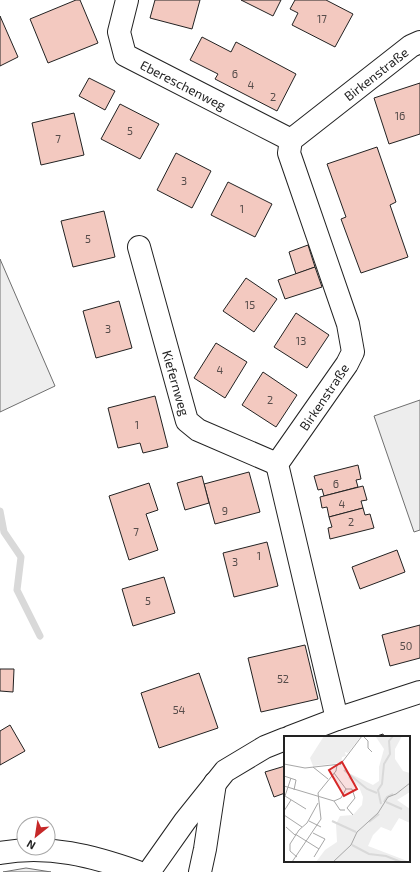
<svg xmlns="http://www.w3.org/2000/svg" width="420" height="872" viewBox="0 0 420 872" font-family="'Exo 2',sans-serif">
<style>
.green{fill:#eee;stroke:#6f6f6f}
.parking{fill:#ededed;stroke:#6f6f6f}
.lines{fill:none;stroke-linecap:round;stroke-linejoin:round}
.stream{stroke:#d9d9d9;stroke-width:7}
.building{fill:#f3c9c0;stroke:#222}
.minor-casing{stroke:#222;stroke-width:24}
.minor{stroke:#fff;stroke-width:22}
.labels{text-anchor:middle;stroke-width:3;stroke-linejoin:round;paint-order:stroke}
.number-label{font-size:11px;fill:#564c4a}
.street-label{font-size:13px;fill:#222;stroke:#fff}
.inset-river{fill:none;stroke:#d9d9d9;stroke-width:2}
.inset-road{fill:none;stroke:#a7a7a7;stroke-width:1}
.view{fill:#d62828;fill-opacity:0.15;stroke:#d62828;stroke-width:2}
.inset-edge{fill:none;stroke:#222;stroke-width:2}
</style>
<rect width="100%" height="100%" fill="#fff"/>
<g class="green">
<polygon points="0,259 55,386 0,412"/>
<polygon points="26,868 51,872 3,872"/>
</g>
<polygon class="parking" points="420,400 420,530 414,532 374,416"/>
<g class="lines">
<polyline class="stream" points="0,511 4,532 21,557 17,590 40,636"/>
</g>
<g class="building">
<polygon points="76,0 80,0 98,43 48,63 30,19"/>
<polygon points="155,0 200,0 192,29 150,18"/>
<polygon points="241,0 281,0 273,16"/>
<polygon points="295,0 326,0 353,14 335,47 292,25 298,13 290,9"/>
<polygon points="0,16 18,57 0,66"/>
<polygon points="202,37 231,52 236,42 296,74 277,111 215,79 218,74 190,60"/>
<polygon points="89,78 115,91 105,110 79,96"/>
<polygon points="420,83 420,134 389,144 374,98"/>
<polygon points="120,104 159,124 140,159 101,139"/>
<polygon points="74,113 84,155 41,165 32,123"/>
<polygon points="377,147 396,202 390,205 408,257 361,273 341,219 346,217 327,164"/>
<polygon points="176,153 211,171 192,208 157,190"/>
<polygon points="228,182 272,204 255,237 211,215"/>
<polygon points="104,211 115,257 73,267 61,221"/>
<polygon points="308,245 315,267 296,274 289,252"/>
<polygon points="315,267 322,287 285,299 278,280"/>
<polygon points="246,278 277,299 254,332 223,311"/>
<polygon points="119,301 132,348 96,358 83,311"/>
<polygon points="296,313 329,335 307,368 274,347"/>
<polygon points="216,343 247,362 225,398 194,378"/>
<polygon points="263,372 297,395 276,427 242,405"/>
<polygon points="155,396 168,447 143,453 140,443 118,448 108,408"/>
<polygon points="358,465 361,479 356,480 358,487 324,496 322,489 318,490 314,476"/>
<polygon points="249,472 260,512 215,524 204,484"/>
<polygon points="202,476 209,503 185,510 177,483"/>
<polygon points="149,483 158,510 146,514 158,550 129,560 109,496"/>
<polygon points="363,486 367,500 361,501 363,508 329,517 327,507 322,508 320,497"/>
<polygon points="363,508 365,515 370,514 374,528 330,539 328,528 332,527 329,517"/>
<polygon points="267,542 278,586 234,597 223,553"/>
<polygon points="397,550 405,572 360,589 352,567"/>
<polygon points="164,577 175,613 133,626 122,589"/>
<polygon points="420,625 420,658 390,666 382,635"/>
<polygon points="305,645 318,699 261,712 248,658"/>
<polygon points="0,669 14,669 13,692 0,691"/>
<polygon points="199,673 218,728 159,748 141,693"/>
<polygon points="10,725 25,751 0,765 0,731"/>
<polygon points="383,734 384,737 374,737"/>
<polygon points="285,766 285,793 274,797 265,772"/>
</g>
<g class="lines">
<g class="minor-casing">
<g id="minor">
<polyline points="127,0 119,32 125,55 291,140"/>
<polyline points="139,247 187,421 198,430 277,464"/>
<polyline points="337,719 277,464 347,364 353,352 348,324 289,153 291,140 411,46 420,42"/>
<polyline points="290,737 337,719 420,692"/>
<path d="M0 853C48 844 93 856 138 872"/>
<polyline points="149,872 185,821 225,771 265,747 285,739"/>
<polyline points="200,872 205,849 215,783"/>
</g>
</g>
<use href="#minor" class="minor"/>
</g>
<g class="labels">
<g class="number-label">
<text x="322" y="23">17</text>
<text x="235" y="78">6</text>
<text x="251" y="89">4</text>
<text x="273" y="101">2</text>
<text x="400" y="120">16</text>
<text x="130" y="135">5</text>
<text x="58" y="143">7</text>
<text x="184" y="185">3</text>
<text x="242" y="213">1</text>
<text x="88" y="243">5</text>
<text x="250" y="309">15</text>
<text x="108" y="333">3</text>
<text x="301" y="345">13</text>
<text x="220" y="374">4</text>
<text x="270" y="404">2</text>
<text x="137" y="429">1</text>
<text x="336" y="488">6</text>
<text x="342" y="508">4</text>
<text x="225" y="515">9</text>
<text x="351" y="526">2</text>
<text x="136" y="536">7</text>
<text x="259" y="560">1</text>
<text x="235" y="566">3</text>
<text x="148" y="605">5</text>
<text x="406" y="650">50</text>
<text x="283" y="683">52</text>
<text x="179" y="714">54</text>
</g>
<g class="street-label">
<text transform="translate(376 74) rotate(-38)" y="5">Birkenstraße</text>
<text transform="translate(183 85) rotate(27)" y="5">Ebereschenweg</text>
<text transform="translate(176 383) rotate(74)" y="5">Kiefernweg</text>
<text transform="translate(324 397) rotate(-56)" y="5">Birkenstraße</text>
</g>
</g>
<g transform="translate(284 736)">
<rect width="126" height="126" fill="#fff"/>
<path d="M40 0H77L64 17 61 16 62 20 58 21 57 27 29 30 26 22ZM118 0 111 13V23L119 35 126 37V56L113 64 126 73V87L115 82 107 95 97 91 89 99 84 110 126 126H32L41 114 53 106 52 88 56 80 69 79 78 69 79 61 75 51 64 42 67 38 89 49 95 45V31L100 13 92 1Z" fill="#eee"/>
<path class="inset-river" d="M60 34 83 53 93 57M100 66 103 61 109 58M102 66 118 73M97 68 94 54 98 48 100 28 106 18 105 5 109 0M48 85 72 96M85 86 95 78M68 109 85 118 102 120 117 126"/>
<path class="inset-road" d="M79 0 84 5V12L88 16M0 28 21 32 57 28M56 29 78 0M29 31 44 43M0 40 12 44 10 54M7 42 1 60 22 73M0 50 50 65 57 62 62 53 50 37M62 53H68L71 62 63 72 69 79M50 65 56 74H61M0 75 7 64M0 79 18 91M25 85 37 91M2 91 11 99M29 97 41 103 30 121M11 98 35 113M13 121 6 115V108L15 94 23 87 34 67M8 126 37 83 34 57 52 35 53 29M49 126 67 109 73 96 94 77 104 61 112 58 126 47"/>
<path class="view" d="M58 26 73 53 60 60 45 34Z"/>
<rect width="126" height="126" class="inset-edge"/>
</g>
<g transform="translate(36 836) rotate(210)"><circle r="19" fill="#ffffff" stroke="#a7a7a7"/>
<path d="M0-3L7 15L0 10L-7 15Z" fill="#c62828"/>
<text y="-6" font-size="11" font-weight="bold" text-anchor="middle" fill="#222222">N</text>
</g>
</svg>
